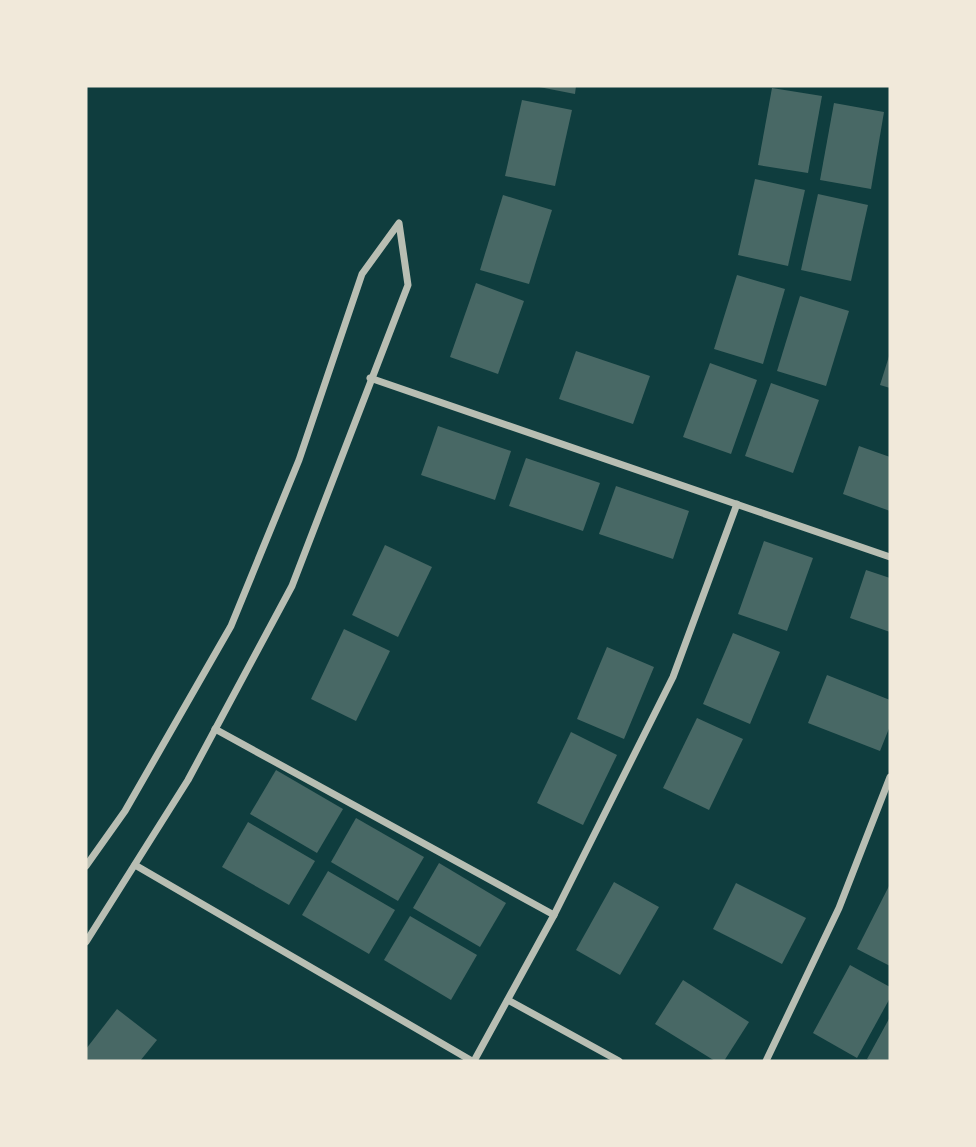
<svg xmlns="http://www.w3.org/2000/svg" width="976" height="1147" viewBox="0 0 976 1147" font-family="Signika,sans-serif">
<style>
.building{fill:#486865}
.lines{fill:none;stroke-linecap:round;stroke-linejoin:round}
.minor{stroke:#b8beb3;stroke-width:7}
</style>
<rect width="100%" height="100%" fill="#0f3d3e"/>
<g class="building">
<polygon points="534,86 576,86 575,94"/>
<polygon points="772,88 822,96 808,173 758,165"/>
<polygon points="522,100 572,110 555,186 505,176"/>
<polygon points="834,103 884,112 871,189 820,180"/>
<polygon points="755,179 805,190 788,266 738,255"/>
<polygon points="818,194 868,205 851,281 801,270"/>
<polygon points="503,195 552,210 529,284 480,270"/>
<polygon points="737,275 785,289 763,364 714,349"/>
<polygon points="476,283 524,301 498,374 450,357"/>
<polygon points="800,296 849,311 826,386 777,371"/>
<polygon points="576,351 650,376 633,424 559,399"/>
<polygon points="890,353 890,388 880,385"/>
<polygon points="710,363 757,380 731,454 683,437"/>
<polygon points="771,383 819,400 793,473 745,456"/>
<polygon points="438,426 511,451 495,500 421,475"/>
<polygon points="859,446 890,457 890,511 843,494"/>
<polygon points="526,458 600,483 583,531 509,506"/>
<polygon points="616,486 689,511 673,559 599,534"/>
<polygon points="764,541 813,558 787,631 738,614"/>
<polygon points="385,545 432,567 398,637 352,615"/>
<polygon points="866,570 890,578 890,632 850,618"/>
<polygon points="344,629 390,651 356,721 311,699"/>
<polygon points="733,633 780,652 750,724 703,704"/>
<polygon points="607,647 654,667 624,739 577,719"/>
<polygon points="827,675 890,700 890,726 880,751 808,723"/>
<polygon points="697,718 743,739 709,810 663,788"/>
<polygon points="571,732 617,755 583,825 537,803"/>
<polygon points="276,770 343,809 317,853 250,814"/>
<polygon points="356,818 424,857 398,901 331,862"/>
<polygon points="248,822 315,861 289,905 222,867"/>
<polygon points="439,863 506,903 480,947 413,908"/>
<polygon points="328,871 395,910 369,954 302,915"/>
<polygon points="614,882 659,907 620,975 576,950"/>
<polygon points="736,883 806,918 782,964 713,929"/>
<polygon points="890,884 890,966 857,949"/>
<polygon points="410,916 477,955 451,1000 384,960"/>
<polygon points="850,965 890,987 890,998 857,1058 813,1033"/>
<polygon points="683,980 749,1022 724,1061 715,1061 655,1024"/>
<polygon points="117,1009 157,1040 140,1061 86,1061 86,1049"/>
<polygon points="890,1017 890,1061 872,1061 867,1059"/>
</g>
<g class="lines">
<g class="minor">
<polyline points="370,378 890,557"/>
<polyline points="215,729 554,915"/>
<polyline points="135,865 472,1061"/>
<polyline points="86,866 125,811 231,626 299,460 362,274 399,223 408,285 292,586 188,780 86,942"/>
<polyline points="508,1000 619,1061"/>
<polyline points="474,1061 554,915 673,677 737,504"/>
<polyline points="766,1061 839,908 890,777"/>
</g>
</g>
<rect width="976" height="1147" fill="none" stroke="#f1e9da" stroke-width="175"/>
</svg>
